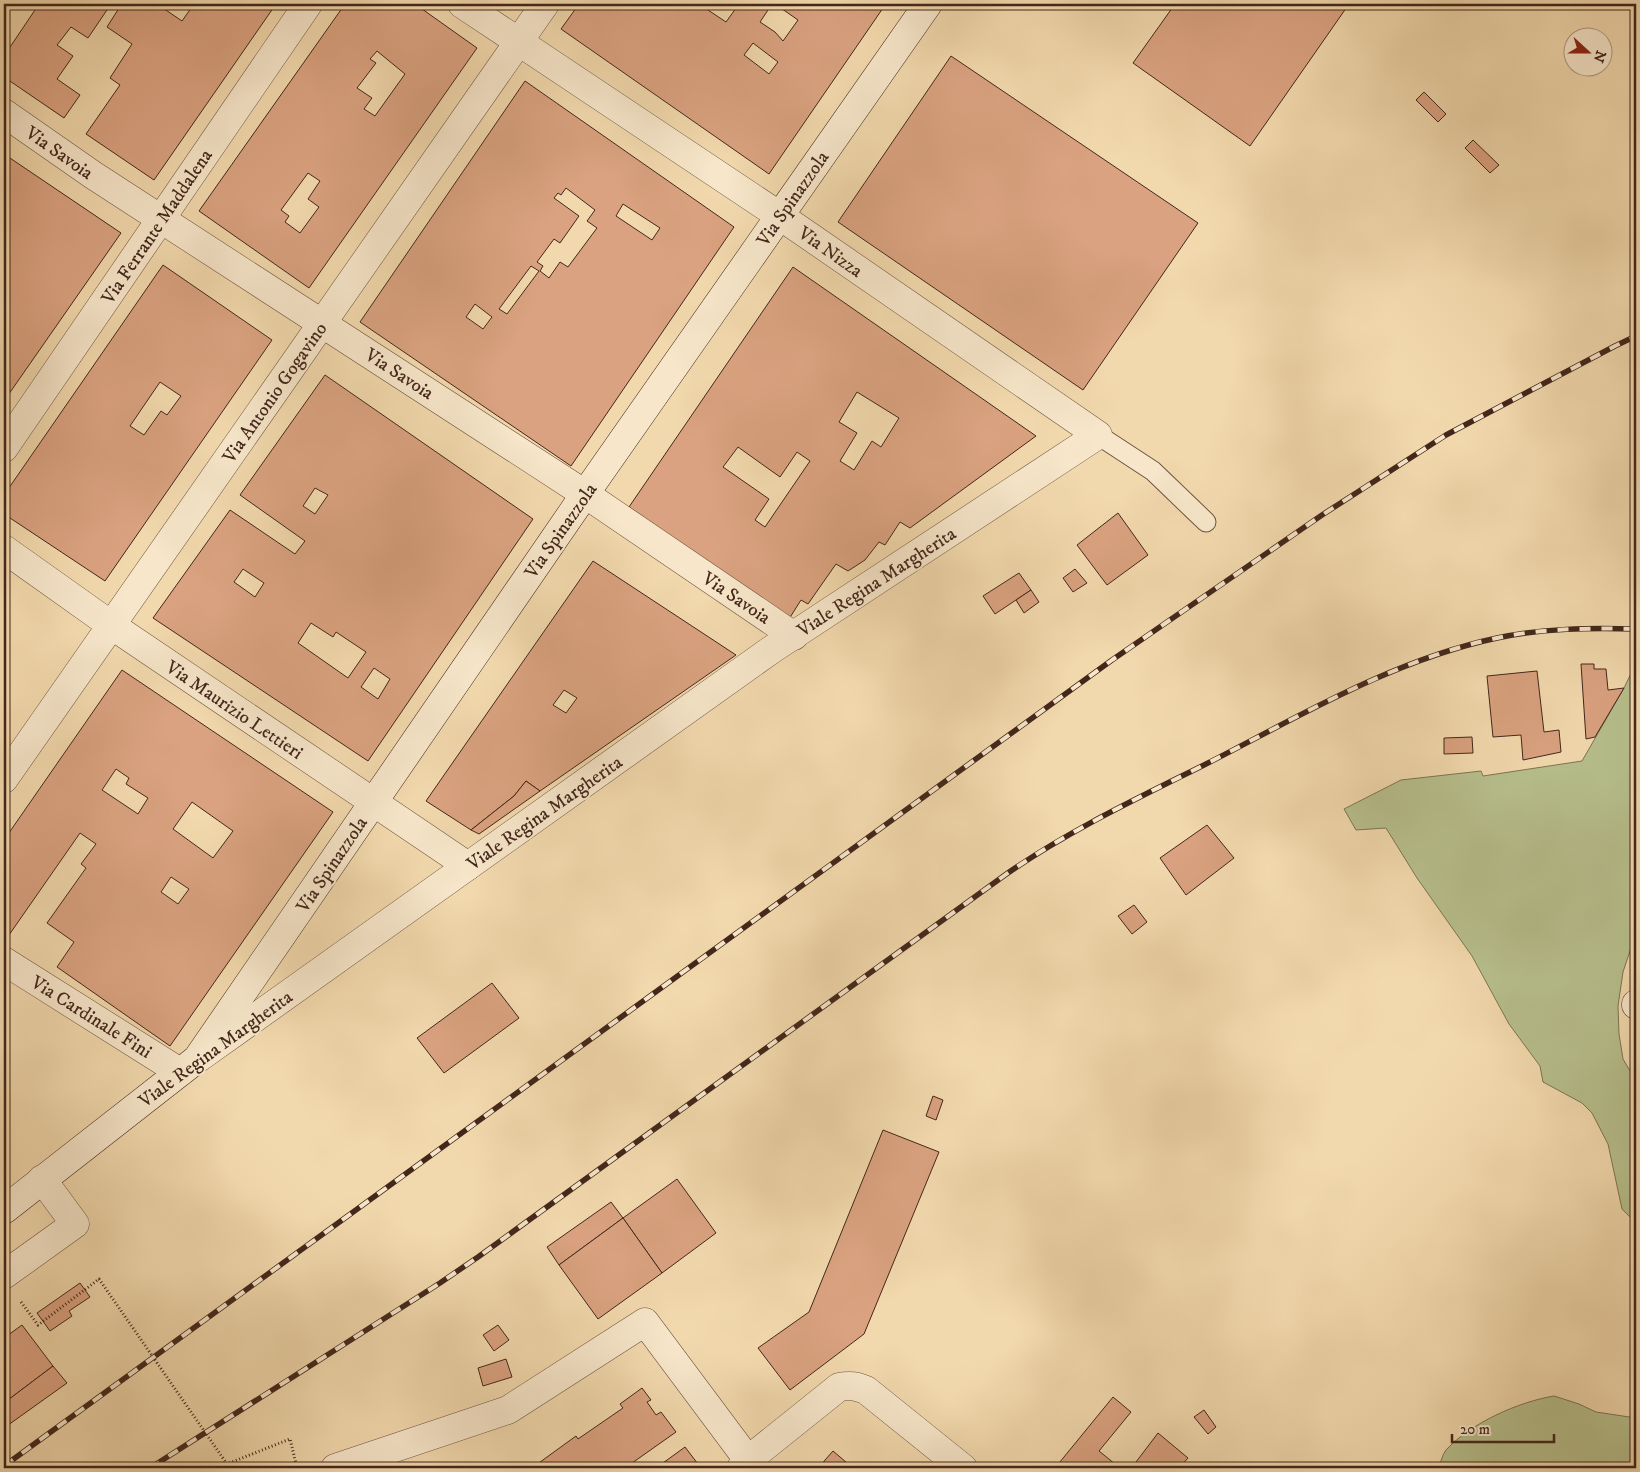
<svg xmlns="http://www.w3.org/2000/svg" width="1640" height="1472" viewBox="0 0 1640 1472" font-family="'IM FELL DW Pica',serif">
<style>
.green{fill:#b7c08d;stroke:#7d7454}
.building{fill:#daa280;stroke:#43271b;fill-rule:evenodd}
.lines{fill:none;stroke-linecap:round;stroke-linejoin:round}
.lane-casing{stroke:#6f5440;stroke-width:21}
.street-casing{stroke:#6f5440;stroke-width:29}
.secondary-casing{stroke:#43271b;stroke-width:29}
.path{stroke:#43271b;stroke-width:3;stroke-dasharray:1 2.5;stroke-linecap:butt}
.lane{stroke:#f7e6ca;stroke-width:19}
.street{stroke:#f7e6ca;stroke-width:28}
.secondary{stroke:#f7e6ca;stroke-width:28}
.rail-casing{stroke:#43271b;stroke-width:5.5}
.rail{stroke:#f7e6ca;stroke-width:4;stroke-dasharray:11;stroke-linecap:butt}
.labels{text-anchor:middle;stroke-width:4;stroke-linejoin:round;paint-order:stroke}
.street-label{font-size:19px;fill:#43271b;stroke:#f7e6ca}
</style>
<rect width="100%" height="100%" fill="#f2d9ad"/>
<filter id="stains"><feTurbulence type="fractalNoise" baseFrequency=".004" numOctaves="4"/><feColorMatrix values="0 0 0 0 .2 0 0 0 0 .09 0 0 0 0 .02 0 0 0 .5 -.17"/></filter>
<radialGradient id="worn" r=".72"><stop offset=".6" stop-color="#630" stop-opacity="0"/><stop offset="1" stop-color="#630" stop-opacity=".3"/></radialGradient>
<g class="green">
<polygon points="1636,663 1636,933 1623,972 1618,1006 1619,1034 1623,1059 1636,1081 1636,1223 1622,1209 1608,1144 1592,1113 1582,1103 1543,1082 1540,1066 1509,1024 1472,956 1417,878 1386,828 1356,830 1344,809 1401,780 1481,771 1483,776 1582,761 1624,688"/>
<path d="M1554 1396 1579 1404 1596 1412 1636 1418V1468H1438C1441 1463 1442 1455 1446 1450 1471 1423 1518 1402 1554 1396Z"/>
</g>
<g class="building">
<polygon points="39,4 111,4 88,38 71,27 57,45 73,56 57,79 80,95 64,118 4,77 4,56"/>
<polygon points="118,4 157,4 182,21 194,4 276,4 154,180 86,134 120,85 110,78 132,44 107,27 121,5"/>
<path d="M345 4H415L477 48 309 288 199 211ZM377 51 405 74 375 116 364 109 372 98 357 88 376 63 370 59ZM308 173 320 181 308 199 319 207 300 233 285 222 289 216 281 210Z"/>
<path d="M579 4H699L726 22 739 4H772L760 22 775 32 783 41 798 20 775 4H877L883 8 769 174 561 29ZM753 43 778 62 769 74 744 55Z"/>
<polygon points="1175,4 1349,4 1250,146 1133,63"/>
<polygon points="951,56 1198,223 1083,390 838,222"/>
<path d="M525 81 734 227 571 466 360 322ZM566 188 595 210 587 221 597 228 568 267 560 262 549 278 540 271 543 266 537 262 554 239 560 243 579 216 554 198 558 193 561 195ZM623 204 660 228 652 240 616 216ZM531 266 539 271 507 314 499 309ZM475 304 492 317 483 329 466 317Z"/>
<polygon points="1424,92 1446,114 1438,122 1416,100"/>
<polygon points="1473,140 1499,165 1490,173 1465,148"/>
<polygon points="4,154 121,233 4,401 4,292 10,283 4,279"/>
<path d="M163 265 272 340 105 581 4 514V495ZM160 382 181 396 167 415 161 411 144 435 130 426Z"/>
<path d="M793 267 1036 436 910 528 900 522 885 545 879 542 865 560 848 571 836 564 808 604 801 600 789 619 629 507ZM857 392 899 418 881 447 872 441 854 470 840 461 857 433 839 422ZM738 447 780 477 797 452 810 461 765 527 755 520 769 499 723 467Z"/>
<path d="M325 375 533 519 368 761 153 618 230 510 295 554 305 541 240 495ZM315 488 328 495 315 514 303 506ZM243 569 264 583 255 597 234 582ZM311 623 333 637 336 632 366 652 348 678 298 643ZM374 668 390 679 378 699 361 687Z"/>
<polygon points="1118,513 1148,555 1107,585 1077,545"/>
<path d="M593 561 736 655 540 791 526 781 514 796 471 830 426 801ZM564 690 577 698 566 713 553 705Z"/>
<polygon points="1075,569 1087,583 1073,592 1063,578"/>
<polygon points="1019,573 1031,590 995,614 983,596"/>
<polygon points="1031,590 1039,602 1024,613 1016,600"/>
<polygon points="1581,664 1594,664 1594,669 1606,669 1608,690 1624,688 1595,737 1586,739"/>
<path d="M122 670 333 812 170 1046 57 967 74 942 47 923 86 868 81 864 96 844 80 833 9 935 4 931V840ZM116 769 129 778 126 784 148 798 138 814 102 790ZM192 802 233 831 213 858 173 829ZM171 877 189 889 178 904 161 892Z"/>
<polygon points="1537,671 1544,732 1559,730 1561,752 1523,760 1521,735 1493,737 1487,676"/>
<polygon points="1472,737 1473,753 1444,754 1444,738"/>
<polygon points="526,781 540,791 479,834 471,830 514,796"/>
<polygon points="1207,825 1234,858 1186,895 1160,858"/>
<polygon points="1134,905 1147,922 1132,934 1118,916"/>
<polygon points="492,983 519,1018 444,1073 417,1038"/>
<polygon points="933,1096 943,1100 936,1120 926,1116"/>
<polygon points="883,1130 939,1152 864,1334 790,1390 758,1348 809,1312"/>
<polygon points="677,1179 716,1233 662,1273 623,1218"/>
<polygon points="611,1202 623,1218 559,1265 547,1247"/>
<polygon points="623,1218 662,1273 598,1319 559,1265"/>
<polygon points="80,1283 90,1297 69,1311 72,1316 50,1331 37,1313"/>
<polygon points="22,1325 53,1366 4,1403 4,1338"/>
<polygon points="498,1325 509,1340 494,1351 483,1335"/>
<polygon points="506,1359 512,1377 483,1386 478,1368"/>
<polygon points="53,1366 67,1383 4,1428 4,1403"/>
<polygon points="642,1388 651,1400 647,1402 656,1415 661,1412 676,1432 625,1468 538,1468 536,1465 576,1436 578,1439 623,1408 620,1404"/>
<polygon points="1113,1397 1131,1412 1099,1451 1120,1468 1055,1468"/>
<polygon points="1204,1410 1216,1427 1208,1434 1194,1417"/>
<polygon points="1158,1433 1188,1458 1179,1468 1144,1468 1136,1462"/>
<polygon points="685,1447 701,1468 656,1468"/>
<polygon points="833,1451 853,1468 818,1468"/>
</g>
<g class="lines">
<g class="lane-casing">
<polyline id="lane" points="1098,435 1153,471 1206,522"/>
</g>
<g class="street-casing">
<g id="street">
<polyline points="4,113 93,175 585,494 794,636"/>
<polyline points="4,448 308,4"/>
<polyline points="4,549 111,625 468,866"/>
<polyline points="4,779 545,4"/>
<polyline points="4,961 180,1072"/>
<polyline points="200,1057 771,650 1098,435 780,216 462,4"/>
<polyline points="4,1275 75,1224 42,1179"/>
<polyline points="335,1468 508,1410 645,1322 748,1460"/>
<path d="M741 1468 748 1460 839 1387C850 1385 856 1386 866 1390L963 1468"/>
</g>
</g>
<g class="secondary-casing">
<g id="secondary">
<polyline points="1636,1004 1636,1005"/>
<polyline points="4,1210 197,1059 585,494 928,4"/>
</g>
</g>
<polyline class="path" points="21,1302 38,1325 99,1279 227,1464 290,1439 297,1468"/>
<use href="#lane" class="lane"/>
<use href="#street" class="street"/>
<use href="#secondary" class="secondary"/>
<g class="rail-casing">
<g id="rail">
<polyline points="4,1466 1112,660 1322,515 1446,435 1615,346 1636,336"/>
<path d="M150 1468 440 1283 478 1257 1005 875C1068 831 1138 798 1206 764 1300 716 1393 660 1497 638 1543 628 1590 628 1636 629"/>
</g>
</g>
<use href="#rail" class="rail"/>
</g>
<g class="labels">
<g class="street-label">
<text transform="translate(60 152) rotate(35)" y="7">Via Savoia</text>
<text transform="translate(792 198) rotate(-55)" y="7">Via Spinazzola</text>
<text transform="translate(156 226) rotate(-56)" y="7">Via Ferrante Maddalena</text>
<text transform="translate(831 251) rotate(35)" y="7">Via Nizza</text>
<text transform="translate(400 373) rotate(33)" y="7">Via Savoia</text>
<text transform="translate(274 392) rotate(-55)" y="7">Via Antonio Gogavino</text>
<text transform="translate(560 530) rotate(-55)" y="7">Via Spinazzola</text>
<text transform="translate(876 581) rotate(-33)" y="7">Viale Regina Margherita</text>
<text transform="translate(737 597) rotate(34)" y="7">Via Savoia</text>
<text transform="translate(235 709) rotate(34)" y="7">Via Maurizio Lettieri</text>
<text transform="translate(544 812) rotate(-35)" y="7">Viale Regina Margherita</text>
<text transform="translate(331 864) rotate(-56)" y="7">Via Spinazzola</text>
<text transform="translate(92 1016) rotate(32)" y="7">Via Cardinale Fini</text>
<text transform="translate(215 1048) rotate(-36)" y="7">Viale Regina Margherita</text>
</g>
</g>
<rect width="1640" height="1472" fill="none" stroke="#f2d9ad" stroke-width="20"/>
<rect x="5" y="5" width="1630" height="1462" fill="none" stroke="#43271b" stroke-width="2.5"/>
<rect x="10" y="10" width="1620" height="1452" fill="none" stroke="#43271b"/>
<g transform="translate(1588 52) rotate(111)"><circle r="24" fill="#f7e6ca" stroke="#af9a84"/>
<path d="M0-4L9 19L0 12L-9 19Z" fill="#8f2418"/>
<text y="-8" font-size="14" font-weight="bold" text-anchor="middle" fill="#43271b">N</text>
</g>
<path d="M1452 1434v8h102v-8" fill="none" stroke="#43271b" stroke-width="2.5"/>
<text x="1460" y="1434" font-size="15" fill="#43271b" stroke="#f7e6ca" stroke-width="4" paint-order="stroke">20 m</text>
<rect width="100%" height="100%" filter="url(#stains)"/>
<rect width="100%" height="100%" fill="url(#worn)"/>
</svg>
